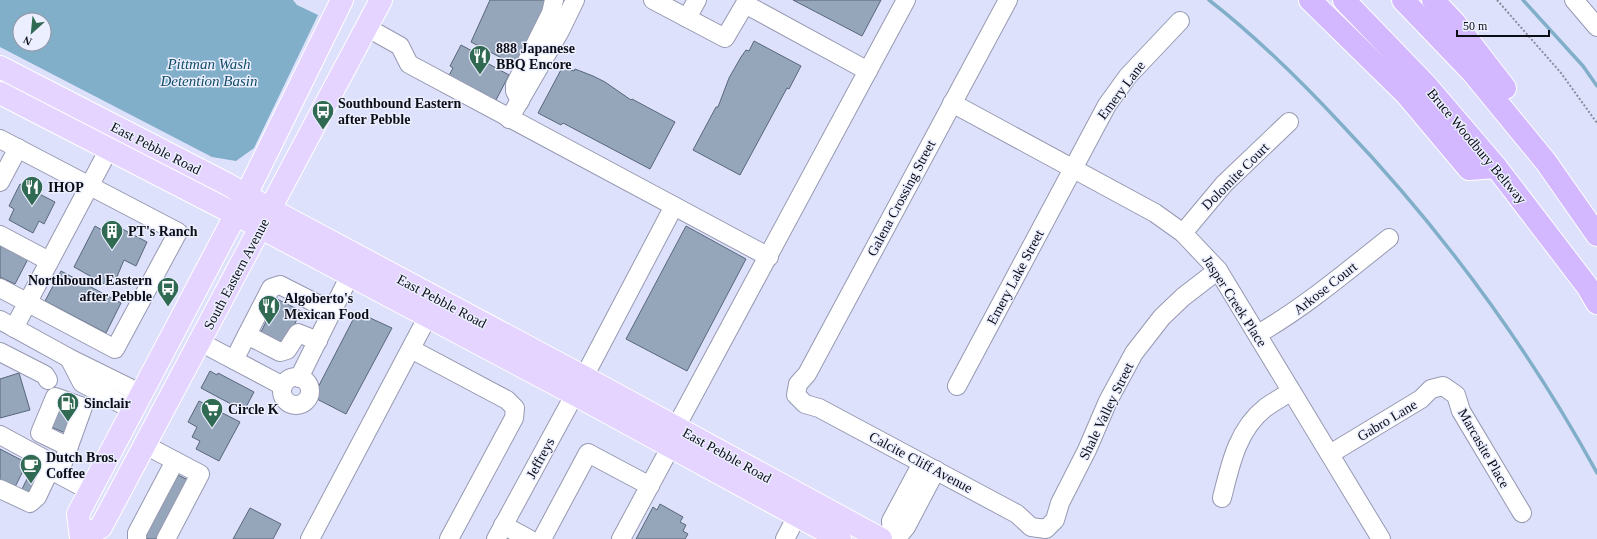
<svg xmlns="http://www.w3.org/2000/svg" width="1597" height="539" viewBox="0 0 1597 539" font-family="Georgia,serif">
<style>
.water{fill:#81afc9;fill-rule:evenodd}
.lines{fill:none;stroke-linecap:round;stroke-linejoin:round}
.stream{stroke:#81afc9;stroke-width:3.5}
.building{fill:#95a5ba;stroke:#59677a}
.minor-casing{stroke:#9699b1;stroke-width:20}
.major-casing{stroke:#fff;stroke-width:24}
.highway-casing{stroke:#fff;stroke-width:24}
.path{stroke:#888b9e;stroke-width:2;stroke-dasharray:2 2;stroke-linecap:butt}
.minor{stroke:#fff;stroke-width:18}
.major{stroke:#e5d4ff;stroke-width:22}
.highway{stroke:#d3b8ff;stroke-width:22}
.labels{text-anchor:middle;stroke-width:3;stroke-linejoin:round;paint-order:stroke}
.poi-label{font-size:14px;font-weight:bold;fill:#0c0e16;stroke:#ecefff;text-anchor:start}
.street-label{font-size:14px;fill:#0c0e16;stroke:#ecefff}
.water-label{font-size:15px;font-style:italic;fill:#114d68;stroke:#ecefff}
</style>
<rect width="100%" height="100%" fill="#dde1fb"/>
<path class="water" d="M0 0H293L297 5 318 15 254 148 236 161 212 157 0 47ZM20 20H44V44H20Z"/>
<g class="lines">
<g class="stream">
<path d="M1209 0C1258 38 1300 80 1342 125 1441 229 1528 347 1597 473"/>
<polyline points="1523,0 1583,66 1597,86"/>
</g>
</g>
<g class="building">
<polygon points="490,0 548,0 515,65 471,42"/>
<polygon points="793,0 881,0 862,36"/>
<polygon points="754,41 801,66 789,89 787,88 740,175 693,150 716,107 718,107 729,78 741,57 746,50 749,51"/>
<polygon points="461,45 478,54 476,57 509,75 495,102 448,77 453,68 450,66"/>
<polygon points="563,66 574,71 575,69 593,76 605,82 631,100 632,99 675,122 650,169 563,123 561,125 538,113"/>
<polygon points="20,184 55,202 44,224 39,221 33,233 9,220 14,209 9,206"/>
<polygon points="107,221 147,242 136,266 124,260 116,279 112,277 108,286 74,267 95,226 102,230"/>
<polygon points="686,226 746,259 687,371 626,339"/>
<polygon points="0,245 28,259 15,284 0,277"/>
<polygon points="61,271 121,303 106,333 45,301"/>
<polygon points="277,299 301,311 284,346 260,334"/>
<polygon points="357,312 392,328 346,414 313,397"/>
<polygon points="210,371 217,375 218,373 254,392 244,411 201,388"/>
<polygon points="19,373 30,410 0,418 0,379"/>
<polygon points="199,401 240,422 219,461 196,449 200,441 192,437 197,427 188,422"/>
<polygon points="60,406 89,418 80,439 51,427"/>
<polygon points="0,449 27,463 14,489 0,483"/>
<polygon points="32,469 52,479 32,496 21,491"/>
<polygon points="176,474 188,480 157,539 148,539 144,536"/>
<polygon points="660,504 683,517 680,522 686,525 683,531 688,534 685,539 636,539 653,507 657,510"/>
<polygon points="250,508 281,524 273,539 233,539"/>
</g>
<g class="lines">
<g class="minor-casing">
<g id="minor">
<polyline points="653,0 725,38 745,4 868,71"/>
<polyline points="1008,0 807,374 798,384 796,395 805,404 819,408 1017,514 1031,527 1046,529 1055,520 1060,503 1087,450 1108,401 1134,353 1162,317 1183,297 1218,270"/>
<polyline points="1574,0 1597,27"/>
<polyline points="687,18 697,0"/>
<polyline points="366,27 400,46 409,64 769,257"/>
<polyline points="520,101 515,91 515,85 551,13 554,0"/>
<polyline points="952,103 1155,213 1183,233 1218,270 1381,539"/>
<polyline points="509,119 560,31 575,0"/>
<polyline points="0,139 178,232 115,349 0,288"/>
<polyline points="0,182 18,148"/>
<polyline points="1183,233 1224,184 1289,122"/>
<polyline points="0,235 49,261"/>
<polyline points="0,320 69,358 140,393"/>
<polyline points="14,328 109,149"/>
<path d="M1258 334C1305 307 1346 272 1389 238"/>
<polyline points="247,335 280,352 287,350 298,333 318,341"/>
<polyline points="200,342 283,386"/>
<polyline points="411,349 507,400 515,408 514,418 449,539"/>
<polyline points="0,352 45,375 48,380"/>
<polyline points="69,358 82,383 131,409"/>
<polyline points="234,360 271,288 280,285 333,312"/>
<circle cx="296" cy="391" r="14"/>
<polyline points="299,378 350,275"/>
<polyline points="957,386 1107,105 1128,76 1180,21"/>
<polyline points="676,427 906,0"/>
<polyline points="0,435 61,468"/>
<polyline points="145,445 200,474 166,539"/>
<polyline points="69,447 40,433 55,397 83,407 61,468 58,474 90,491"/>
<polyline points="1330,454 1421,399 1431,389 1443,386 1456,395 1461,411 1522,513"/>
<polyline points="0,489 30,503 37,497 53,463"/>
<path d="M1222 498C1230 466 1237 430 1265 408 1273 402 1283 397 1291 391"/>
<polyline points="503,525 529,539"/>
<polyline points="137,539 137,533 175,461"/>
<polyline points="310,539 428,316"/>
<polyline points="496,539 584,377 674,206"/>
<polyline points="542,539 588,453 650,486"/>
<polyline points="621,539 670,448"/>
<polyline points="785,539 797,516"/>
<polyline points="892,539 891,521 922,463"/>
<polyline points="896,539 906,527 936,470"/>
</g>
</g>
<g class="major-casing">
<g id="major">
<polyline points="0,67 227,184 270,209 584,377 881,539"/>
<polyline points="0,93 235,214 574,394 840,539"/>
<polyline points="81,538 78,514 246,195 342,0"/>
<polyline points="81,539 101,527 381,0"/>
</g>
</g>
<g class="highway-casing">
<g id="highway">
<polyline points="1310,0 1406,94 1469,169 1496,167"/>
<polyline points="1344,0 1426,85 1496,167 1587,286 1597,303"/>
<polyline points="1403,0 1473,73 1546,162 1597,235"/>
<polyline points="1433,0 1454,22 1505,88"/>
</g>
</g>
<polyline class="path" points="1497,0 1561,73 1597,123"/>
<use href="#minor" class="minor"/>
<use href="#major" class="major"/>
<use href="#highway" class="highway"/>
</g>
<defs>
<g id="restaurant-pin" transform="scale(1.15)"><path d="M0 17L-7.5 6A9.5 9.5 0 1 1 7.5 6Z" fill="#316a52" stroke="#ecefff"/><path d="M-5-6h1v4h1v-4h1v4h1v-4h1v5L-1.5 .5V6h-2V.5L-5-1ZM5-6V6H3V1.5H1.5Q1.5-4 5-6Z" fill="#fff"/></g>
<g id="bus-pin" transform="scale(1.15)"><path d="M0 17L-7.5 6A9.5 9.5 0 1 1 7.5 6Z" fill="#316a52" stroke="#ecefff"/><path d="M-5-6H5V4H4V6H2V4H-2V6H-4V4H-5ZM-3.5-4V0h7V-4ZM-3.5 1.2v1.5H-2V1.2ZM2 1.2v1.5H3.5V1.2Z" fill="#fff"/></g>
<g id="building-pin" transform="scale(1.15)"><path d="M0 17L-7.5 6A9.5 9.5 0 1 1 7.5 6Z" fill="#316a52" stroke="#ecefff"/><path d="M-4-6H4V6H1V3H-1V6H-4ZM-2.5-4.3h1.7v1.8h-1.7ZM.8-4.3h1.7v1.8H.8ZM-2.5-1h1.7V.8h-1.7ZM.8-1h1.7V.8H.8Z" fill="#fff"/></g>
<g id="fuel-pin" transform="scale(1.15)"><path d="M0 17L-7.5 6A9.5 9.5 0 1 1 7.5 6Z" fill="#316a52" stroke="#ecefff"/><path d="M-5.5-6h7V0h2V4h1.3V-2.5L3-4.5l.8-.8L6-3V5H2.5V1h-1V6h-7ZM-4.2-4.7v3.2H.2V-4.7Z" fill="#fff"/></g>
<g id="supermarket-pin" transform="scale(1.15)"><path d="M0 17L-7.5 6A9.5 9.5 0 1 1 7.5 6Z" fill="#316a52" stroke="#ecefff"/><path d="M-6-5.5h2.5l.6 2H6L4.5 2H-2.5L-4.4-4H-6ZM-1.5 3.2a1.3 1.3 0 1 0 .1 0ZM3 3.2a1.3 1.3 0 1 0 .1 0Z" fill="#fff"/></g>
<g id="cafe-pin" transform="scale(1.15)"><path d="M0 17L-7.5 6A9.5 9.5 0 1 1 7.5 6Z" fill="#316a52" stroke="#ecefff"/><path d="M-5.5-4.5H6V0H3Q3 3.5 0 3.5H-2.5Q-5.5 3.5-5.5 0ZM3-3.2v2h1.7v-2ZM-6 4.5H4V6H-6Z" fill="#fff"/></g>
</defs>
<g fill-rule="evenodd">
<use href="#restaurant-pin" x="480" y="56"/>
<use href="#bus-pin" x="323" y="111"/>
<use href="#restaurant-pin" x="32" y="187"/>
<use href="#building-pin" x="112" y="231"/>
<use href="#bus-pin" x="168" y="288"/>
<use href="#restaurant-pin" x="269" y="306"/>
<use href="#fuel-pin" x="68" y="403"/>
<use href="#supermarket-pin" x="212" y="409"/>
<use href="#cafe-pin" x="31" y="465"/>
</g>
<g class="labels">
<g class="poi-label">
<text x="496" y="53">888 Japanese<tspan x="496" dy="16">BBQ Encore</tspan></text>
<text x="338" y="108">Southbound Eastern<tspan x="338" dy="16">after Pebble</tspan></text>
<text x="48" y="192">IHOP</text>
<text x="128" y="236">PT's Ranch</text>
<text x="152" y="285" text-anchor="end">Northbound Eastern<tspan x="152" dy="16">after Pebble</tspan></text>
<text x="284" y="303">Algoberto's<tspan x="284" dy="16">Mexican Food</tspan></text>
<text x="84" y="408">Sinclair</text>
<text x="228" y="414">Circle K</text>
<text x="46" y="462">Dutch Bros.<tspan x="46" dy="16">Coffee</tspan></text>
</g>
<g class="street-label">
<text transform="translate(1121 90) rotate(-53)" y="5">Emery Lane</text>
<text transform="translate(1477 146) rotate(50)" y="5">Bruce Woodbury Beltway</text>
<text transform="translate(156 148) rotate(27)" y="5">East Pebble Road</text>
<text transform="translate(1235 176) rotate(-45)" y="5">Dolomite Court</text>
<text transform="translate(901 198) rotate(-62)" y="5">Galena Crossing Street</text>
<text transform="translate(236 274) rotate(-62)" y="5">South Eastern Avenue</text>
<text transform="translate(1015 277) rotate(-62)" y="5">Emery Lake Street</text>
<text transform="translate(1325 288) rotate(-38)" y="5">Arkose Court</text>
<text transform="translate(442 301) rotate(28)" y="5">East Pebble Road</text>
<text transform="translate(1235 301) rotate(57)" y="5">Jasper Creek Place</text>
<text transform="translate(1106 411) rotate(-64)" y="5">Shale Valley Street</text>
<text transform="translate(1387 420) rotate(-31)" y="5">Gabro Lane</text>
<text transform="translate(1484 448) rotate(60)" y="5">Marcasite Place</text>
<text transform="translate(727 455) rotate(29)" y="5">East Pebble Road</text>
<text transform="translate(540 458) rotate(-62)" y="5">Jeffreys</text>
<text transform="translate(921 462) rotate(28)" y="5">Calcite Cliff Avenue</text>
</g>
<g class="water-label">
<text x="209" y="69">Pittman Wash<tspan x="209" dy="17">Detention Basin</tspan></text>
</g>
</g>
<g transform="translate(32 32) rotate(207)"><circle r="19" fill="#ecefff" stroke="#9295a2"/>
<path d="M0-3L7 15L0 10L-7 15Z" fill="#316a52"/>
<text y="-6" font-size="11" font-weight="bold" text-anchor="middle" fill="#0c0e16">N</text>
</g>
<path d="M1457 30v6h92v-6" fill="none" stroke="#0c0e16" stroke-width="2"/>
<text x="1463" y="30" font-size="12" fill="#0c0e16" stroke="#ecefff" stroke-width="3" paint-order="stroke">50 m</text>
</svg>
